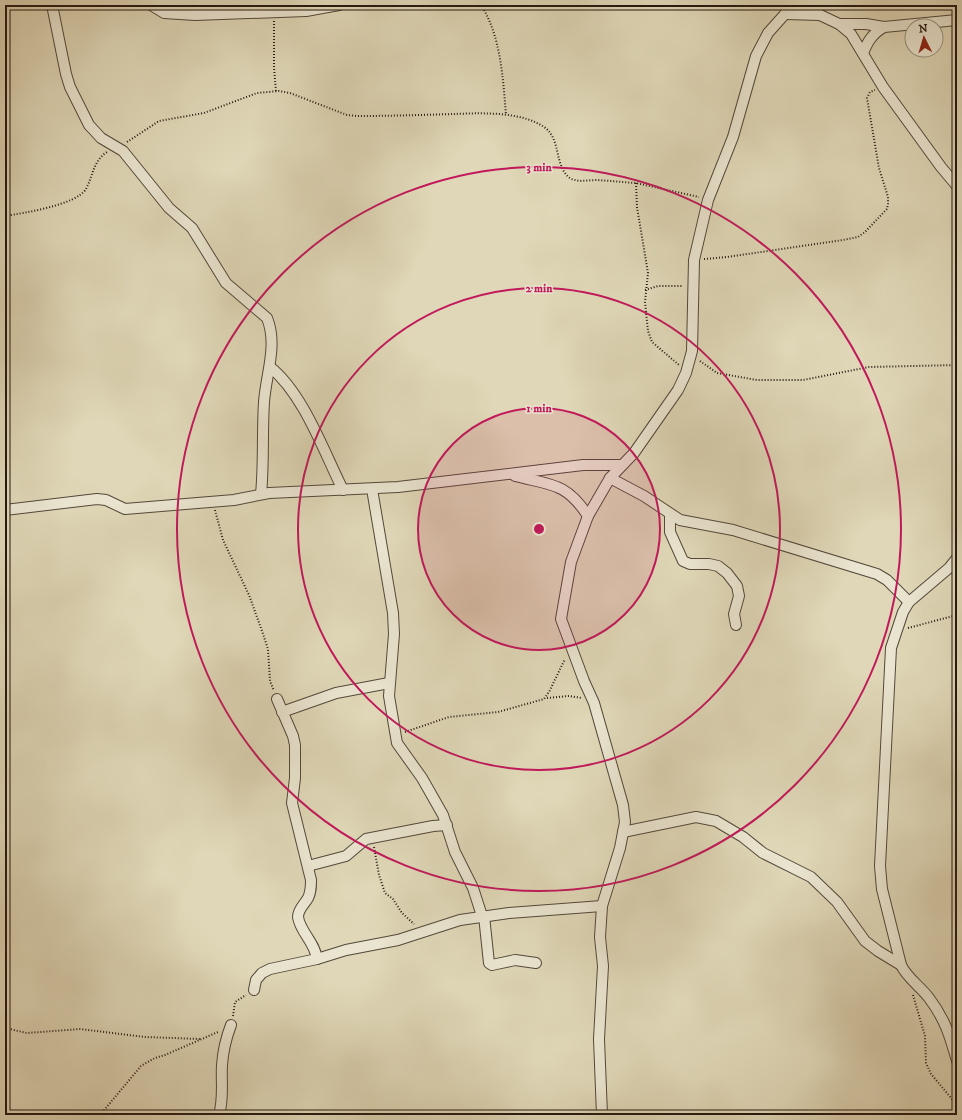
<svg xmlns="http://www.w3.org/2000/svg" width="962" height="1120" viewBox="0 0 962 1120" font-family="'IM FELL DW Pica',serif">
<style>
.lines{fill:none;stroke-linecap:round;stroke-linejoin:round}
.minor-casing{stroke:#53483a;stroke-width:12}
.path{stroke:#241811;stroke-width:2;stroke-dasharray:1 2;stroke-linecap:butt}
.minor{stroke:#eae5d0;stroke-width:10}
.ring{fill:none;stroke:#c2185b;stroke-width:2}
.centre{fill:#c2185b;stroke:#eae5d0;stroke-width:2}
.ring-label{font-size:12px;text-anchor:middle;font-weight:bold;fill:#c2185b;stroke:#eae5d0;stroke-width:3;stroke-linejoin:round;paint-order:stroke}
</style>
<rect width="100%" height="100%" fill="#dfd7b7"/>
<filter id="stains"><feTurbulence type="fractalNoise" baseFrequency=".005" numOctaves="4"/><feColorMatrix values="0 0 0 0 .2 0 0 0 0 .09 0 0 0 0 .02 0 0 0 .5 -.17"/></filter>
<radialGradient id="worn" r=".72"><stop offset=".6" stop-color="#630" stop-opacity="0"/><stop offset="1" stop-color="#630" stop-opacity=".3"/></radialGradient>
<g class="lines">
<g class="minor-casing">
<g id="minor">
<path d="M52 5 66 74 70 87 89 125 101 138 123 151 169 208 192 228 226 283 267 318C278 345 266 374 264 402 262 433 264 464 261 494"/>
<polyline points="151,5 164,13 195,15 306,11 339,5"/>
<polyline points="808,5 820,15 839,24 851,34 883,87 941,167 957,186"/>
<polyline points="785,14 820,15"/>
<polyline points="839,24 866,24 884,27"/>
<path d="M863 53C868 41 872 34 884 27L957 20"/>
<path d="M270 367C303 393 324 452 343 490"/>
<path d="M515 476C550 485 566 482 588 516"/>
<polyline points="610,478 644,496 680,520 733,530 877,574 887,580 909,602"/>
<polyline points="372,489 393,613 394,634 389,696 397,743 422,778 443,815 455,852 473,888 482,916"/>
<polyline points="5,510 97,499 106,500 125,509 234,500 269,493 398,487 583,465 622,465"/>
<polyline points="670,514 670,532 683,561 690,564 709,564 718,566 727,573 737,586 739,596 734,614 736,625"/>
<path d="M957 558 949 568 909 602 903 612 891 648 880 866 882 889 901 965C907 978 920 986 929 998 945 1019 950 1036 957 1061"/>
<path d="M277 699 293 736 295 745V778L292 803 311 880C311 887 311 892 308 898 304 905 298 909 298 917 300 932 315 942 317 959"/>
<polyline points="282,712 336,693 389,683"/>
<polyline points="623,832 696,817 716,821 743,837 763,853 811,877 837,902 865,941 878,951 901,965"/>
<polyline points="308,866 346,856 366,839 433,826 447,825"/>
<polyline points="484,916 489,963 492,965 515,960 536,963"/>
<polyline points="254,990 256,980 262,973 270,969 317,959 346,950 398,940 460,920 509,913 602,906"/>
<path d="M219 1115C224 1098 221 1082 222 1065 223 1051 226 1038 231 1025"/>
<polyline points="602,1115 599,1039 603,966 600,937 602,906 620,848 625,822 623,805 594,703 584,681 561,619 571,562 588,516 610,478 634,453 678,390 686,373 692,351 694,260 708,200 733,137 756,56 768,33 793,5"/>
</g>
</g>
<g class="path">
<path d="M481 5C501 36 503 79 506 115"/>
<polyline points="274,21 274,67 276,92"/>
<path d="M127 142 159 121 204 113 257 93 279 91 290 93 347 115 357 116C389 116 422 115 454 114 481 113 520 111 544 127 562 139 553 166 571 179L579 181 597 180 636 183 699 197"/>
<polyline points="636,183 637,207 648,273 645,302 648,331 652,342 679,365"/>
<path d="M5 216C24 213 76 205 86 189 93 176 93 161 107 152"/>
<polyline points="704,259 727,257 843,240 858,237 865,232 887,209 888,204 888,197 879,168 867,98 870,92 875,90"/>
<polyline points="645,290 658,286 683,286"/>
<polyline points="700,361 717,373 757,380 803,380 869,367 957,365"/>
<polyline points="215,510 223,540 249,595 262,631 268,649 270,681 274,691"/>
<polyline points="908,628 957,615"/>
<polyline points="547,698 569,696 582,698"/>
<polyline points="405,732 449,717 498,712 544,699 549,692 565,659"/>
<polyline points="374,847 379,875 385,893 393,899 402,913 414,924"/>
<polyline points="913,995 925,1036 926,1063 931,1074 957,1105"/>
<polyline points="233,1016 235,1002 246,995"/>
<polyline points="5,1028 27,1033 80,1029 145,1037 200,1039"/>
<polyline points="100,1115 141,1066 155,1058 165,1055 218,1032"/>
</g>
<use href="#minor" class="minor"/>
</g>
<circle cx="539" cy="529" r="121" fill="#c2185b" fill-opacity=".12"/>
<g class="ring">
<circle cx="539" cy="529" r="121"/>
<circle cx="539" cy="529" r="241"/>
<circle cx="539" cy="529" r="362"/>
</g>
<circle cx="539" cy="529" r="6" class="centre"/>
<g class="ring-label">
<text x="539" y="171">3 min</text>
<text x="539" y="292">2 min</text>
<text x="539" y="412">1 min</text>
</g>
<rect width="962" height="1120" fill="none" stroke="#dfd7b7" stroke-width="20"/>
<rect x="6" y="6" width="950" height="1108" fill="none" stroke="#241811" stroke-width="2"/>
<rect x="10" y="10" width="942" height="1100" fill="none" stroke="#241811"/>
<g transform="translate(924 38) rotate(355)"><circle r="19" fill="#eae5d0" stroke="#9b9384"/>
<path d="M0-3L7 15L0 10L-7 15Z" fill="#8f2418"/>
<text y="-6" font-size="11" font-weight="bold" text-anchor="middle" fill="#241811">N</text>
</g>
<rect width="100%" height="100%" filter="url(#stains)"/>
<rect width="100%" height="100%" fill="url(#worn)"/>
</svg>
